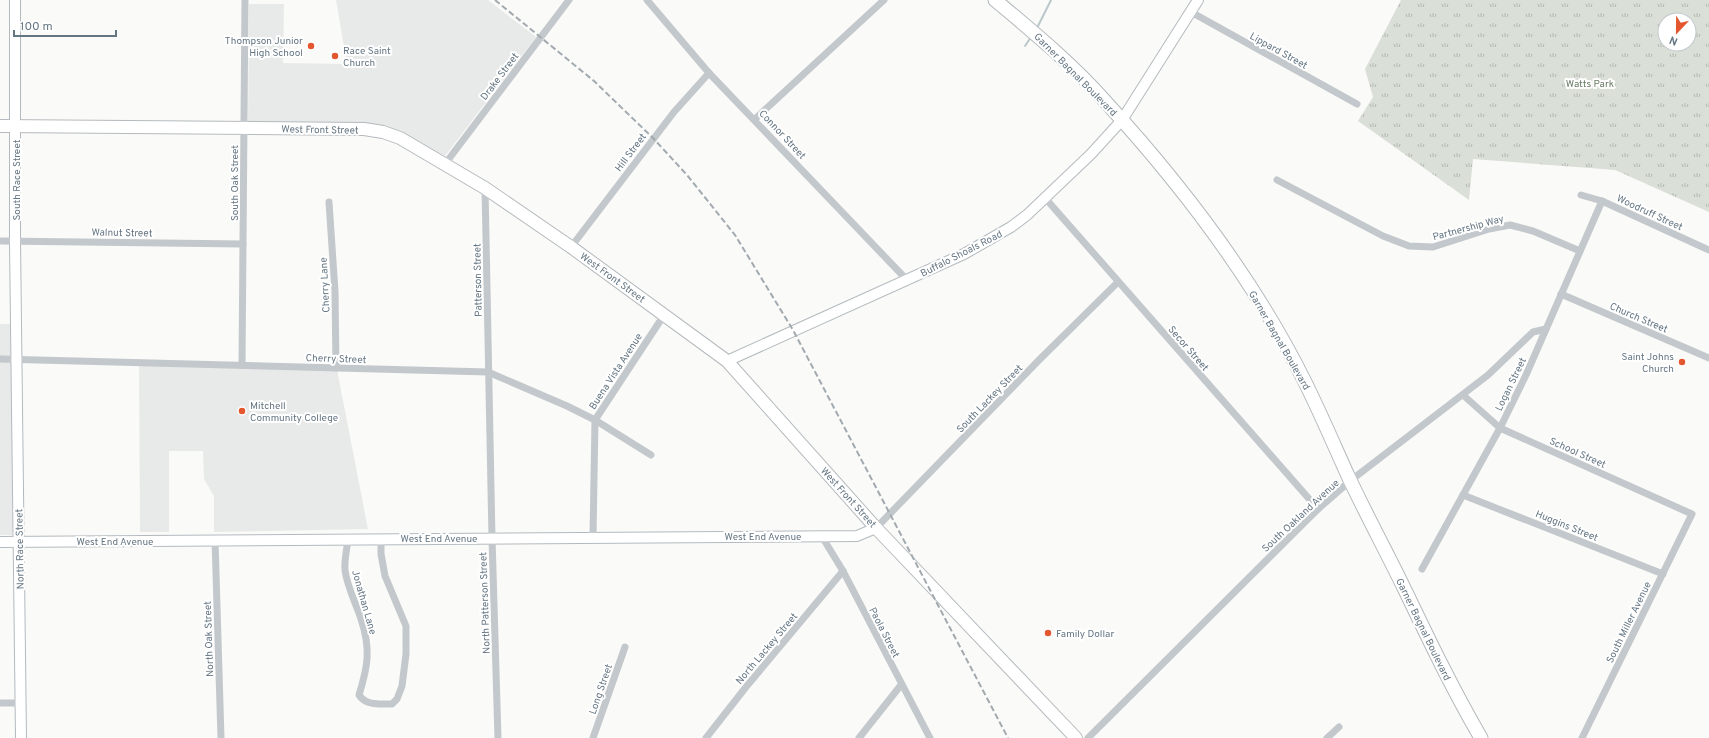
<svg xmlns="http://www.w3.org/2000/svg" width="1709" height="738" viewBox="0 0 1709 738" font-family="Overpass,sans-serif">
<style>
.built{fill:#e8e9e9}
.park{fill:url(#park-tufts);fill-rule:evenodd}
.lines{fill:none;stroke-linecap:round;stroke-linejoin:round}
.stream{stroke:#bbc7cb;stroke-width:2}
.secondary-casing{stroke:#b3babf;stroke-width:12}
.primary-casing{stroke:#b5babe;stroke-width:14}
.highway-casing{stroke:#b4b9bd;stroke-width:15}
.street{stroke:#c3c8cc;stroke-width:7}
.secondary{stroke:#fff;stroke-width:10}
.primary{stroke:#fff;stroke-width:12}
.highway{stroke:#fff;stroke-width:13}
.rail{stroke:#a2aab0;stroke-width:2;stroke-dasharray:6 3;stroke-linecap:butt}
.poi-dot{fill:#e4572e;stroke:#fff;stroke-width:1.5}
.labels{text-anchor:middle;stroke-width:4;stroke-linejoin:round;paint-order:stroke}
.poi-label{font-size:10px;fill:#657683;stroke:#fff;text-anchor:start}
.street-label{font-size:10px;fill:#657683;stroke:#fff}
.park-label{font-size:10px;fill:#687a64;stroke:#fff}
</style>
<defs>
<pattern id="park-tufts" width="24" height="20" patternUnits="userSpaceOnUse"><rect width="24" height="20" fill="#dadfd7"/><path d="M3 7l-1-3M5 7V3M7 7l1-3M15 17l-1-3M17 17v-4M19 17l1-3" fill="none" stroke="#b4b9b4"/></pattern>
</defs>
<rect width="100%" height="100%" fill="#fafaf8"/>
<g class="built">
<polygon points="336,0 488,0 536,37 445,156 412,140 375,127 248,124 249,4 284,4 283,63 347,64"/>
<polygon points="0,324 14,324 15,535 0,535"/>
<polygon points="139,365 337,370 368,529 214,532 214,496 204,479 203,451 169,451 169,532 140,532"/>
</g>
<path class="park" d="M1401 0H1709V212L1615 170 1473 159 1469 200 1358 121 1373 97 1365 69ZM1665 20H1689V44H1665Z"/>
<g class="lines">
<g class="stream">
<polyline points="1037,28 1051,0"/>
<polyline points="1025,46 1031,37"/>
</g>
<g class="secondary-casing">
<g id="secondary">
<polyline points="15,0 15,241 21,738"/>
<polyline points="727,361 964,254 1011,227 1027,215 1091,154 1122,120 1198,0"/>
<polyline points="0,542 857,536 876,528"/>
</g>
</g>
<g class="primary-casing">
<polyline id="primary" points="0,126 364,129 383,132 400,138 485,188 571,247 727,361 876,528 1076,738"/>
</g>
<g class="highway-casing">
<path id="highway" d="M995 0C1032 31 1071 63 1104 100 1181 184 1253 278 1304 380 1320 412 1334 445 1349 478 1367 516 1387 553 1405 590 1429 640 1453 690 1481 738"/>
</g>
<g class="street">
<polyline points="647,0 709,73 907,280"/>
<polyline points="1191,12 1357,104"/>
<polyline points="755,119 884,0"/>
<polyline points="445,164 569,0"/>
<polyline points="1277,180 1383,236 1409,246 1433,247 1489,229 1510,225 1533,231 1580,251"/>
<polyline points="485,188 492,538 498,738"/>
<polyline points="1581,195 1602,201 1709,250"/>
<polyline points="1046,199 1318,509"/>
<polyline points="329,202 335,291 336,368"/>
<polyline points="0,241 243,244"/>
<polyline points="571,247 674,112 709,73"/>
<polyline points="1561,294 1709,358"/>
<polyline points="0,359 488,372 567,406 595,420 651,455"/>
<polyline points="242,365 245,0"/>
<polyline points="1463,395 1500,428 1692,514 1582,738"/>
<polyline points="1463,495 1663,574"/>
<polyline points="876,528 1039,360 1118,282"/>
<polyline points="821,535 843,571 930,738"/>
<polyline points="593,537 595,420 664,315"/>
<path d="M348 539C347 549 344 560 345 570 347 587 356 603 361 619 371 649 368 666 359 695 366 706 380 704 392 704L397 699 402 686 406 654V626L385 576 381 554V539"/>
<polyline points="215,540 221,738"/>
<polyline points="1422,569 1500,428 1526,375 1602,201"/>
<polyline points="0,703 21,703"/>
<polyline points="593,738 625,647"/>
<polyline points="706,738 746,687 843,571"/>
<polyline points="859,738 901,685"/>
<polyline points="1088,738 1318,509 1350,481 1488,375 1533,332 1546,329"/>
<polyline points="1327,738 1339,727"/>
</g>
<use href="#secondary" class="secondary"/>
<use href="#primary" class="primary"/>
<use href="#highway" class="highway"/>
<polyline class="rail" points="495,0 594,81 653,138 687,175 735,235 793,330 1008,738"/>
</g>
<g class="poi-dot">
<circle cx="311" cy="46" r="4"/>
<circle cx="335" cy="56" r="4"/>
<circle cx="1682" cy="362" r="4"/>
<circle cx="242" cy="411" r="4"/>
<circle cx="1048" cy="633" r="4"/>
</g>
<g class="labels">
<g class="poi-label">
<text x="303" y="44" text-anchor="end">Thompson Junior<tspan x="303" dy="12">High School</tspan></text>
<text x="343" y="54">Race Saint<tspan x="343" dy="12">Church</tspan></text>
<text x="1674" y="360" text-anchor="end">Saint Johns<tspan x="1674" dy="12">Church</tspan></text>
<text x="250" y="409">Mitchell<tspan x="250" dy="12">Community College</tspan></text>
<text x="1056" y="637">Family Dollar</text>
</g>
<g class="street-label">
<text transform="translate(1279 50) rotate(29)" y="4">Lippard Street</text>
<text transform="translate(1076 74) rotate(45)" y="4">Garner Bagnal Boulevard</text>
<text transform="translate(499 76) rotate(-53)" y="4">Drake Street</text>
<text transform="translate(320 129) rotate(1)" y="4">West Front Street</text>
<text transform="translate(783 134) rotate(47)" y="4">Connor Street</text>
<text transform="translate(630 152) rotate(-53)" y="4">Hill Street</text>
<text transform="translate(16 180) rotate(-90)" y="4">South Race Street</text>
<text transform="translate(234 183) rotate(-90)" y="4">South Oak Street</text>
<text transform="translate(1650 212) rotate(25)" y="4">Woodruff Street</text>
<text transform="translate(1468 227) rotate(-15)" y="4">Partnership Way</text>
<text transform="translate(122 232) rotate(1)" y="4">Walnut Street</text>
<text transform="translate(961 253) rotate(-27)" y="4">Buffalo Shoals Road</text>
<text transform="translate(613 277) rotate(36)" y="4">West Front Street</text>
<text transform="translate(477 280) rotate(-91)" y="4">Patterson Street</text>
<text transform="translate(324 285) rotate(-93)" y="4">Cherry Lane</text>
<text transform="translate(1639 317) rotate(23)" y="4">Church Street</text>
<text transform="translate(1280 340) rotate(60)" y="4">Garner Bagnal Boulevard</text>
<text transform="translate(1189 348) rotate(49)" y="4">Secor Street</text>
<text transform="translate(336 358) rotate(2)" y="4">Cherry Street</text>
<text transform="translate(615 371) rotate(-57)" y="4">Buena Vista Avenue</text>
<text transform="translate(1510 384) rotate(-64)" y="4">Logan Street</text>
<text transform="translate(989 398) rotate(-46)" y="4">South Lackey Street</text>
<text transform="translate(1578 452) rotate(24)" y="4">School Street</text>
<text transform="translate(849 497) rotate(48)" y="4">West Front Street</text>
<text transform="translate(1300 515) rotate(-43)" y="4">South Oakland Avenue</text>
<text transform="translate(1567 525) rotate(22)" y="4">Huggins Street</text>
<text x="763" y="540">West End Avenue</text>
<text x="439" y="542">West End Avenue</text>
<text x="115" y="545">West End Avenue</text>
<text transform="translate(19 549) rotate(-91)" y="4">North Race Street</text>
<text transform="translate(365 602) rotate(74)" y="4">Jonathan Lane</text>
<text transform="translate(484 603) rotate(-92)" y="4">North Patterson Street</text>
<text transform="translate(1628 622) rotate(-64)" y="4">South Miller Avenue</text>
<text transform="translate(1424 629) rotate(64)" y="4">Garner Bagnal Boulevard</text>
<text transform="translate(885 632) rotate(63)" y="4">Paola Street</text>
<text transform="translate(208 639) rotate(-92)" y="4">North Oak Street</text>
<text transform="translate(766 648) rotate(-50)" y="4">North Lackey Street</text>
<text transform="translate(600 689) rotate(-71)" y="4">Long Street</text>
</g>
<g class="park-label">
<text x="1590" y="87">Watts Park</text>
</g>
</g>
<g transform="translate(1677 32) rotate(202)"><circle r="19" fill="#ffffff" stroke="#c1c8cd"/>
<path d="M0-3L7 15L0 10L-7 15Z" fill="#e4572e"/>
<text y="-6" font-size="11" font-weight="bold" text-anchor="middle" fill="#657683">N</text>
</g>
<path d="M14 30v6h102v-6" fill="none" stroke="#657683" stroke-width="2"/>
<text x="20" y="30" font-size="12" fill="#657683" stroke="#ffffff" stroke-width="3" paint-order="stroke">100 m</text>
</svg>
